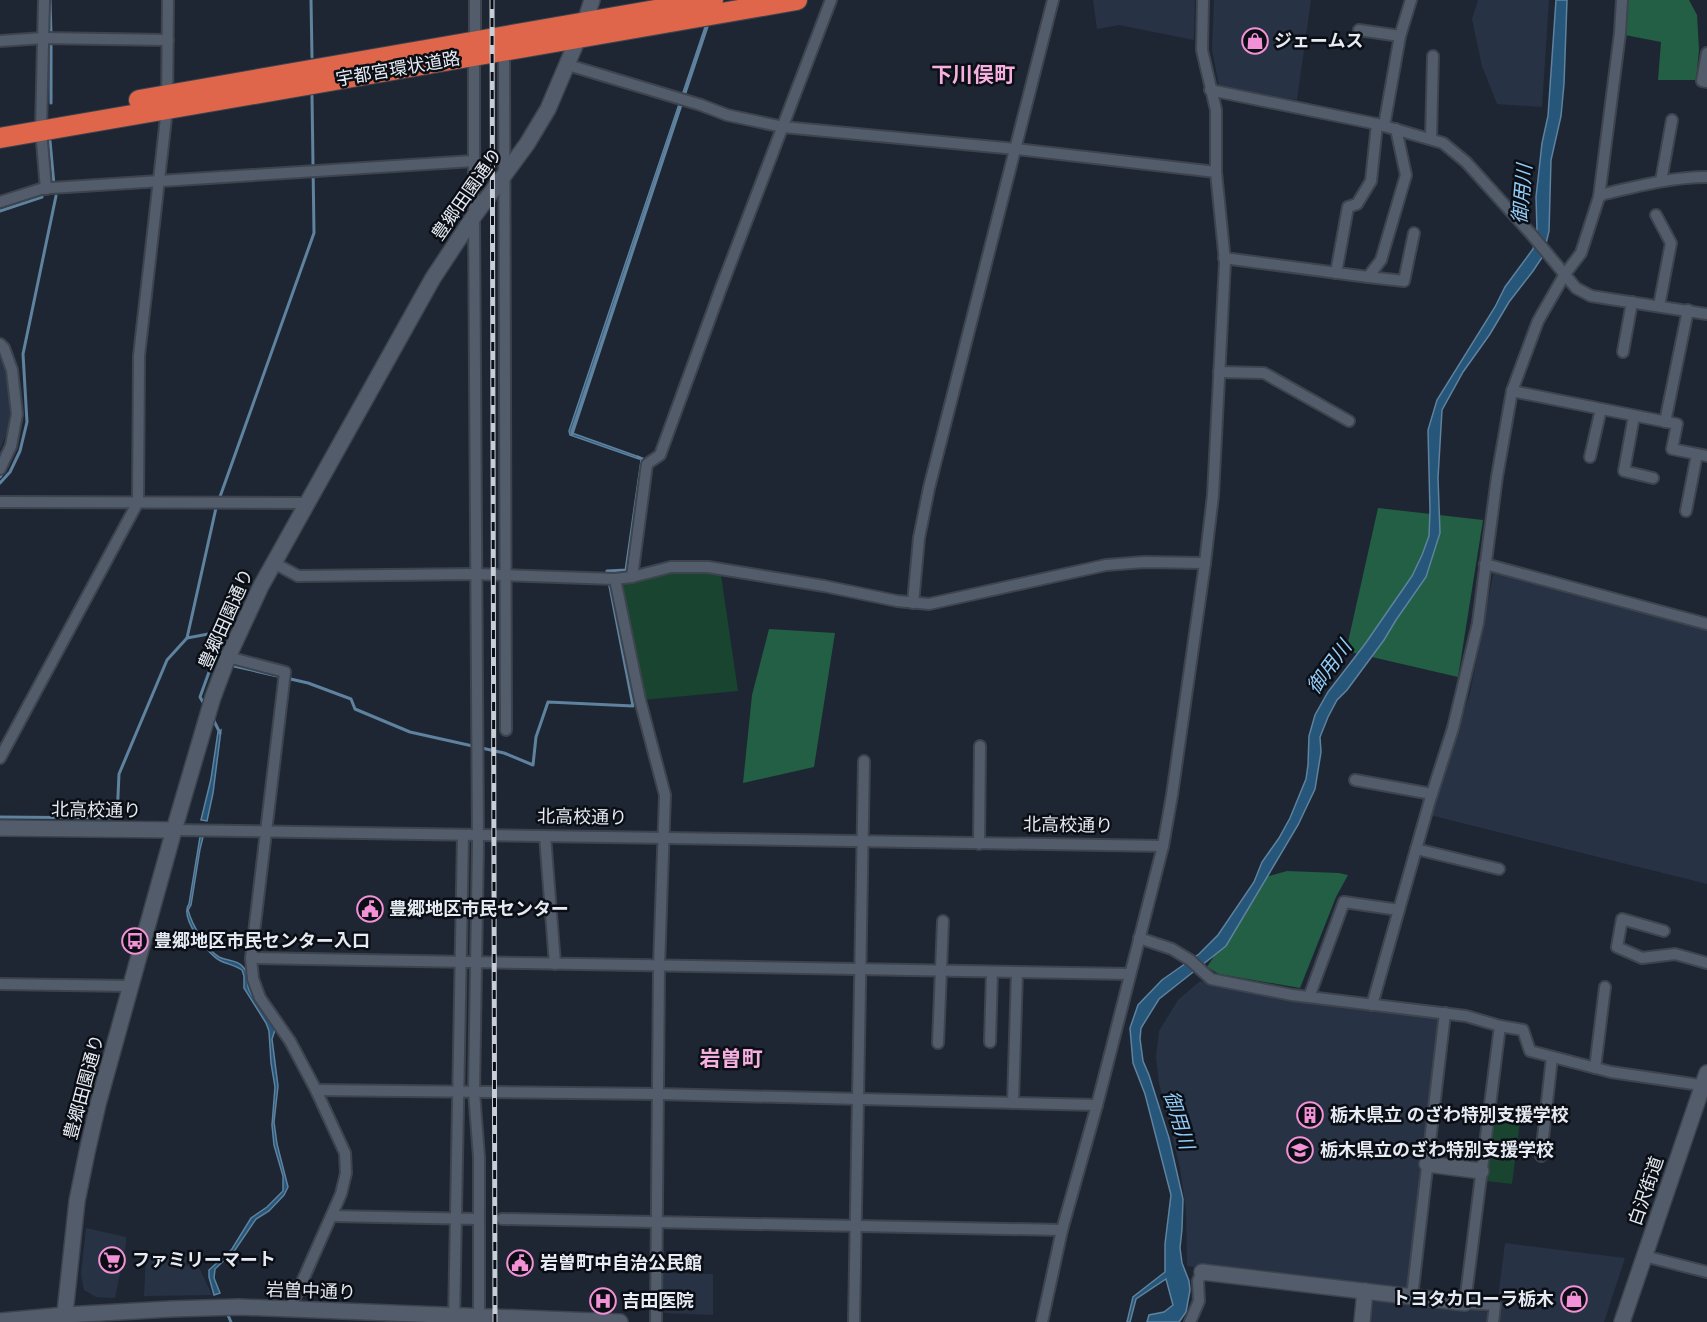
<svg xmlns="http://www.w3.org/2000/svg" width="1707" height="1322" viewBox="0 0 1707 1322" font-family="'Noto Sans','Noto Sans JP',sans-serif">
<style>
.built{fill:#273244}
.green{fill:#184430}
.forest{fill:#225f44}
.water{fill:#265679;stroke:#5f829e;stroke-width:1.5}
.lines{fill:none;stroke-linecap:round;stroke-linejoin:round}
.stream{stroke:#5f829e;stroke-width:3}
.street-casing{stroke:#3d444e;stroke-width:14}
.secondary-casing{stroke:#3d444e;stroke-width:18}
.highway-casing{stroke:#3d444e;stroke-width:22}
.street{stroke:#535c6b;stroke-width:10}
.secondary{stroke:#535c6b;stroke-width:15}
.highway{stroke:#df664b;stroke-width:20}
.rail-casing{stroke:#c8ced7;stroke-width:5}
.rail{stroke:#0b0f15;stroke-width:3;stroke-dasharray:9;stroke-linecap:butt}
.labels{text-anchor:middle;stroke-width:5;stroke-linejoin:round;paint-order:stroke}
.poi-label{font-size:18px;font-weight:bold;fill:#e5eaf3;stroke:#0b0f15;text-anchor:start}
.street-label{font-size:18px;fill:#e5eaf3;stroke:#0b0f15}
.water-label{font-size:20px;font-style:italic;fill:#92cbf7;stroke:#0b0f15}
.quarter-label{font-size:21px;font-weight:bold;fill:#f5b0df;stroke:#0b0f15}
</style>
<rect width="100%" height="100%" fill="#1e2633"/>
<g class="built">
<polygon points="1093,0 1195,0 1194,40 1119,25 1097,29"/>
<polygon points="1214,0 1311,0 1297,100 1219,86 1212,50"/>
<polygon points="1478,0 1549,0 1542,107 1497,104 1482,66 1472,19"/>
<polygon points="0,349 9,379 10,424 0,450"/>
<polygon points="1495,565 1707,624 1707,884 1430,815 1470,693"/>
<polygon points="1200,981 1301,1002 1439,1017 1409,1296 1187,1266 1186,1211 1180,1168 1159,1083 1156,1057 1159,1031 1178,1000"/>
<polygon points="86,1228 126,1237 126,1244 115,1298 96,1297 84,1290 81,1274"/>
<polygon points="1505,1243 1625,1258 1604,1322 1370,1322 1371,1303 1376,1300 1496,1313"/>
<polygon points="146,1256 187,1257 186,1266 196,1261 212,1295 144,1296"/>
<polygon points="661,1273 713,1274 713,1315 665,1313 661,1310"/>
</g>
<g class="green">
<polygon points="694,572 721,575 738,691 643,700 621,586 667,573"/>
<polygon points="1494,1119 1520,1122 1512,1184 1486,1181"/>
</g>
<g class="forest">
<polygon points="1627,0 1689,0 1697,15 1699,50 1696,80 1658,80 1661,42 1625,35"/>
<polygon points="1378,508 1483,520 1458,677 1346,651"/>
<polygon points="769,629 835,633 814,767 743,783 752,695"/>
<polygon points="1287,871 1339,873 1348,875 1336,897 1300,988 1219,974 1207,967 1266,877"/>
</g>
<g class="water">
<polygon points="1556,0 1567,0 1564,84 1561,116 1551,160 1549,231 1543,256 1533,271 1509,302 1490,334 1463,372 1442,410 1438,478 1440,533 1426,577 1396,620 1384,640 1347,690 1337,700 1328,717 1320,737 1321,752 1315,789 1298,825 1226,946 1159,999 1141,1028 1140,1039 1143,1061 1149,1075 1169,1138 1183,1199 1182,1229 1180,1248 1182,1263 1189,1281 1190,1290 1186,1312 1179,1322 1147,1322 1149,1315 1164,1312 1173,1305 1166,1279 1136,1299 1130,1322 1127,1322 1133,1297 1165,1272 1165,1244 1171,1195 1145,1094 1133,1063 1130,1028 1138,1005 1162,980 1199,954 1218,935 1254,882 1262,862 1279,838 1290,818 1306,779 1308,765 1309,736 1315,715 1328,692 1365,644 1412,576 1422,555 1429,536 1430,511 1428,430 1437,400 1495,307 1505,287 1533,249 1537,230 1536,197 1542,143 1548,116"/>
<polygon points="705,27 707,27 571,432 572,433 642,458 639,459 570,435 569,431"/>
<polygon points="221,730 213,793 207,821 201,820 211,779 218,732"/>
<path d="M200 837H203L200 849 191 905 188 910C192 925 206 949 219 957 227 961 239 960 244 968 249 974 246 983 249 990 256 1004 268 1015 275 1030L272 1039 278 1086 274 1122 277 1144 288 1187 284 1195 269 1211 256 1219 235 1250 215 1269 214 1278 220 1293 214 1295 209 1277V1270L232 1249 251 1218 267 1207 283 1191V1176L274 1145 272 1125 275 1087 271 1063 269 1031 266 1023 244 988V976L242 970C235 965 226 964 219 960 207 953 179 917 189 904Z"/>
</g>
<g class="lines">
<g class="stream">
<polyline points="50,0 51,35"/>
<polyline points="311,0 312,57"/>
<polyline points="51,42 51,103"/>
<polyline points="684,96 707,27"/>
<polyline points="50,141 54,185"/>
<polyline points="0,211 42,197"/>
<polyline points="572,434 682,102"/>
<polyline points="0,477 4,471"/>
<polyline points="0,483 10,472 20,451 27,422 23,354 56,196"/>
<polyline points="608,575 607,571 626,570 642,459 638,457"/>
<polyline points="216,662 213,661 222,640 219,632 187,638 216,508 314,233 312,96"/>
<polyline points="234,666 308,683 351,699 355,709 410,732 504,753 533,765 536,737 548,702 633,706 609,582"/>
<polyline points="204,704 200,697 213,661"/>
<polyline points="212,717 220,733"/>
<polyline points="0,817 117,818 119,774 167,660 187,638"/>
<polyline points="227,1313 231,1322"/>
</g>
<g class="street-casing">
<g id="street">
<polyline points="44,0 41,130 46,189"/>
<polyline points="1359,30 1400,36"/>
<polyline points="0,41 43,38 168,40"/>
<polyline points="475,41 475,0"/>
<polyline points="504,51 506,730"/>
<polyline points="1707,53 1702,81 1707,82"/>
<polyline points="474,55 474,216 478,844 474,1092 479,1157 479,1322"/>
<polyline points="568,65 701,105 727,115 783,127 1016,149 1216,172"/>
<polyline points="1210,90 1377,124 1443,143 1466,162 1532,235 1576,288 1591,296 1707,314"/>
<polyline points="1384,126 1400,36 1411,0"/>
<polyline points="1431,139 1433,56"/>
<polyline points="1661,181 1672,120"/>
<polyline points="1599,197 1620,33 1622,0"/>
<polyline points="0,202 41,189 51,188 473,161"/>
<polyline points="1656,215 1671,243 1659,306"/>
<polyline points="1224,258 1368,277 1381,260 1406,175 1396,129"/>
<polyline points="1336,273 1348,207 1357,204 1371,181 1377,124"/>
<polyline points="1368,277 1404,281 1414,233"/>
<polyline points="0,344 4,348 12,370 17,414 11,446 0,469"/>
<polyline points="1623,352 1632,302"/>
<polyline points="1219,372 1264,373 1349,421"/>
<polyline points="1512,391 1677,424 1672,449 1707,456"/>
<polyline points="1634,416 1624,471 1653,478"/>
<polyline points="1665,422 1688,310"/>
<polyline points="1590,457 1601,409"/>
<polyline points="0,502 307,503"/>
<polyline points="1686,511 1697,454"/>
<polyline points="274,563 298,576 476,574 615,579 632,577 671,567 708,567 824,586 897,601 929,604 1106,565 1144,562 1205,563"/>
<polyline points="1485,564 1707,624"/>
<polyline points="632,577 647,464 660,455 721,288 831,0"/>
<polyline points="615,579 640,700 665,795 659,966 656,1322"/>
<polyline points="913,603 919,538 929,488 1053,0"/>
<polyline points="228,657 285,672 251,958 253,979 260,998 290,1041 316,1090 345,1153 346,1173 341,1194 290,1309"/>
<polyline points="0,758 138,502 139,356 167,109 168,0"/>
<polyline points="1355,780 1432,794"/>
<polyline points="174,830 1163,846"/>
<polyline points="545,836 555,964"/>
<polyline points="979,844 980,746"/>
<polyline points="1416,849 1499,869"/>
<polyline points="1664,931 1622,919 1617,947 1642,958 1675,954 1707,963"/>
<polyline points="1139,938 1172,949 1190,960 1211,979 1292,995 1466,1016 1500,1026 1523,1030 1530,1051 1611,1072 1707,1086"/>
<polyline points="251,958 1130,974"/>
<polyline points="0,984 130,986"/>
<polyline points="1309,997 1344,902 1399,910"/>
<path d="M1372 1005 1430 800 1453 728 1478 623 1497 477 1512 391 1538 321 1565 274 1581 253 1599 197 1604 194C1638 186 1672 177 1707 177"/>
<polyline points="990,1042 992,972"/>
<polyline points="938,1043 943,921"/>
<polyline points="1595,1068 1605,987"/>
<polyline points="316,1090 659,1094 1097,1105"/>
<polyline points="1013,1103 1017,972"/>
<polyline points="1541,1156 1552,1057"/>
<polyline points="332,1216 479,1219"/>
<polyline points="502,1219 1062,1230"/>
<polyline points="1644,1256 1707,1272"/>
<polyline points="1412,1297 1445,1013"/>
<polyline points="454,1322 463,835"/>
<polyline points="854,1322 864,761"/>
<polyline points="1042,1322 1062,1230 1097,1105 1163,846 1172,795 1205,563 1213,495 1225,262 1216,172 1216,110 1202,50 1203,0"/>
<polyline points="1190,1322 1199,1301 1198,1281 1202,1272"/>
<polyline points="1493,1322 1495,1305 1465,1303 1500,1026"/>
</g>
</g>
<g class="secondary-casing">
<g id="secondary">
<polyline points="0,828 174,830"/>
<polyline points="1427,1164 1481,1171"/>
<polyline points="1202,1272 1465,1303"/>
<polyline points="0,1321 65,1315 171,1309 239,1307 620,1322"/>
<polyline points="64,1322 77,1201 87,1152 98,1104 174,830 213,697 228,657 261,586 433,278 474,216 527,144 548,109 585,22 592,0"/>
<polyline points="1362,1322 1365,1291"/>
<polyline points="1622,1322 1707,1073"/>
</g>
</g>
<g class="highway-casing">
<g id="highway">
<polyline points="139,100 713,0"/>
<polyline points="0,138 797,0"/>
</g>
</g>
<use href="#street" class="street"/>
<use href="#secondary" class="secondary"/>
<use href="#highway" class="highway"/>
<g class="rail-casing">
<polyline id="rail" points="492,0 495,1322"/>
</g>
<use href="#rail" class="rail"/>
</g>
<defs>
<g id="shop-ring" transform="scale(1.35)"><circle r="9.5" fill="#0b0f15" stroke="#f391d6" stroke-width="1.5"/><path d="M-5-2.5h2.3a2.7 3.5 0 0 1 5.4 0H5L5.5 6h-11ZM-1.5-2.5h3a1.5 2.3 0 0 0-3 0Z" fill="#f391d6"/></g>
<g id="civic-ring" transform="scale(1.35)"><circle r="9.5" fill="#0b0f15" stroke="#f391d6" stroke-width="1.5"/><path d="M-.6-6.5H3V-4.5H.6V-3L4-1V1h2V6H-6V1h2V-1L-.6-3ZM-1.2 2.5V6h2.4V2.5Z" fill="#f391d6"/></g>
<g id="bus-ring" transform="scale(1.35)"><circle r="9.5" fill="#0b0f15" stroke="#f391d6" stroke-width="1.5"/><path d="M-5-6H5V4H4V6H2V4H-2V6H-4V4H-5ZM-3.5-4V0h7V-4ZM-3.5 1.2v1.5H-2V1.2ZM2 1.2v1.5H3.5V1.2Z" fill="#f391d6"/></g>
<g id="building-ring" transform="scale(1.35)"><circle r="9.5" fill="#0b0f15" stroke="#f391d6" stroke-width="1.5"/><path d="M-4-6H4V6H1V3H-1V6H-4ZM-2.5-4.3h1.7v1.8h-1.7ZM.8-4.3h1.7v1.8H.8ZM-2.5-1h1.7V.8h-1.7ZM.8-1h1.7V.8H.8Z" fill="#f391d6"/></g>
<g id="school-ring" transform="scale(1.35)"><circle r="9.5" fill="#0b0f15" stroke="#f391d6" stroke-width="1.5"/><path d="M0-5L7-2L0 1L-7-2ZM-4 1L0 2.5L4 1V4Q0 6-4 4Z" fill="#f391d6"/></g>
<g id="supermarket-ring" transform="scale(1.35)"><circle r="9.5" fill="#0b0f15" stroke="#f391d6" stroke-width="1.5"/><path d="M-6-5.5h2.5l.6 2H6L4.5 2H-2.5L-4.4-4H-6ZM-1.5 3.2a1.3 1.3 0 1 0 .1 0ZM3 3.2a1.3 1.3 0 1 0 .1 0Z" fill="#f391d6"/></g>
<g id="hospital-ring" transform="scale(1.35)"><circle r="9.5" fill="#0b0f15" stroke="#f391d6" stroke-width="1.5"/><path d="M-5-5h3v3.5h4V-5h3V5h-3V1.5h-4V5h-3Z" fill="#f391d6"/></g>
</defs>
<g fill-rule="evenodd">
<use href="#shop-ring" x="1255" y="41"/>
<use href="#civic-ring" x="370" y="909"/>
<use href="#bus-ring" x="135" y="941"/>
<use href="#building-ring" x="1310" y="1115"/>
<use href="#school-ring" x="1300" y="1150"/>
<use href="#supermarket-ring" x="112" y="1260"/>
<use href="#civic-ring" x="520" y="1263"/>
<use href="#shop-ring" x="1574" y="1299"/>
<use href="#hospital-ring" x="603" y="1301"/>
</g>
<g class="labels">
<g class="poi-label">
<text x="1274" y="47">ジェームス</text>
<text x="389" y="915">豊郷地区市民センター</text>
<text x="154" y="947">豊郷地区市民センター入口</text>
<text x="1330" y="1121">栃木県立 のざわ特別支援学校</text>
<text x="1320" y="1156">栃木県立のざわ特別支援学校</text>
<text x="132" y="1266">ファミリーマート</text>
<text x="540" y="1269">岩曽町中自治公民館</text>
<text x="1554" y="1305" text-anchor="end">トヨタカローラ栃木</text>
<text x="622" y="1307">吉田医院</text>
</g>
<g class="street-label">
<text transform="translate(398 69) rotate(-10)" y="6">宇都宮環状道路</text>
<text transform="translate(467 194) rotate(-55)" y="6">豊郷田園通り</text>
<text transform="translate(226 619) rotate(-66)" y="6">豊郷田園通り</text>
<text transform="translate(96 810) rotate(1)" y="6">北高校通り</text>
<text transform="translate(582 817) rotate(1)" y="6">北高校通り</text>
<text transform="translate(1068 825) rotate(1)" y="6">北高校通り</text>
<text transform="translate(84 1087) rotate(-75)" y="6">豊郷田園通り</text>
<text transform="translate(1646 1191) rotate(-71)" y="6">白沢街道</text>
<text transform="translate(311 1291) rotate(2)" y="6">岩曽中通り</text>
</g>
<g class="water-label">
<text transform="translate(1522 194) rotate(-85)" y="7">御用川</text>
<text transform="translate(1329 667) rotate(-54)" y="7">御用川</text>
<text transform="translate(1179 1120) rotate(73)" y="7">御用川</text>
</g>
<g class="quarter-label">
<text x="973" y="82">下川俣町</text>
<text x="731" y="1066">岩曽町</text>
</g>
</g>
</svg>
